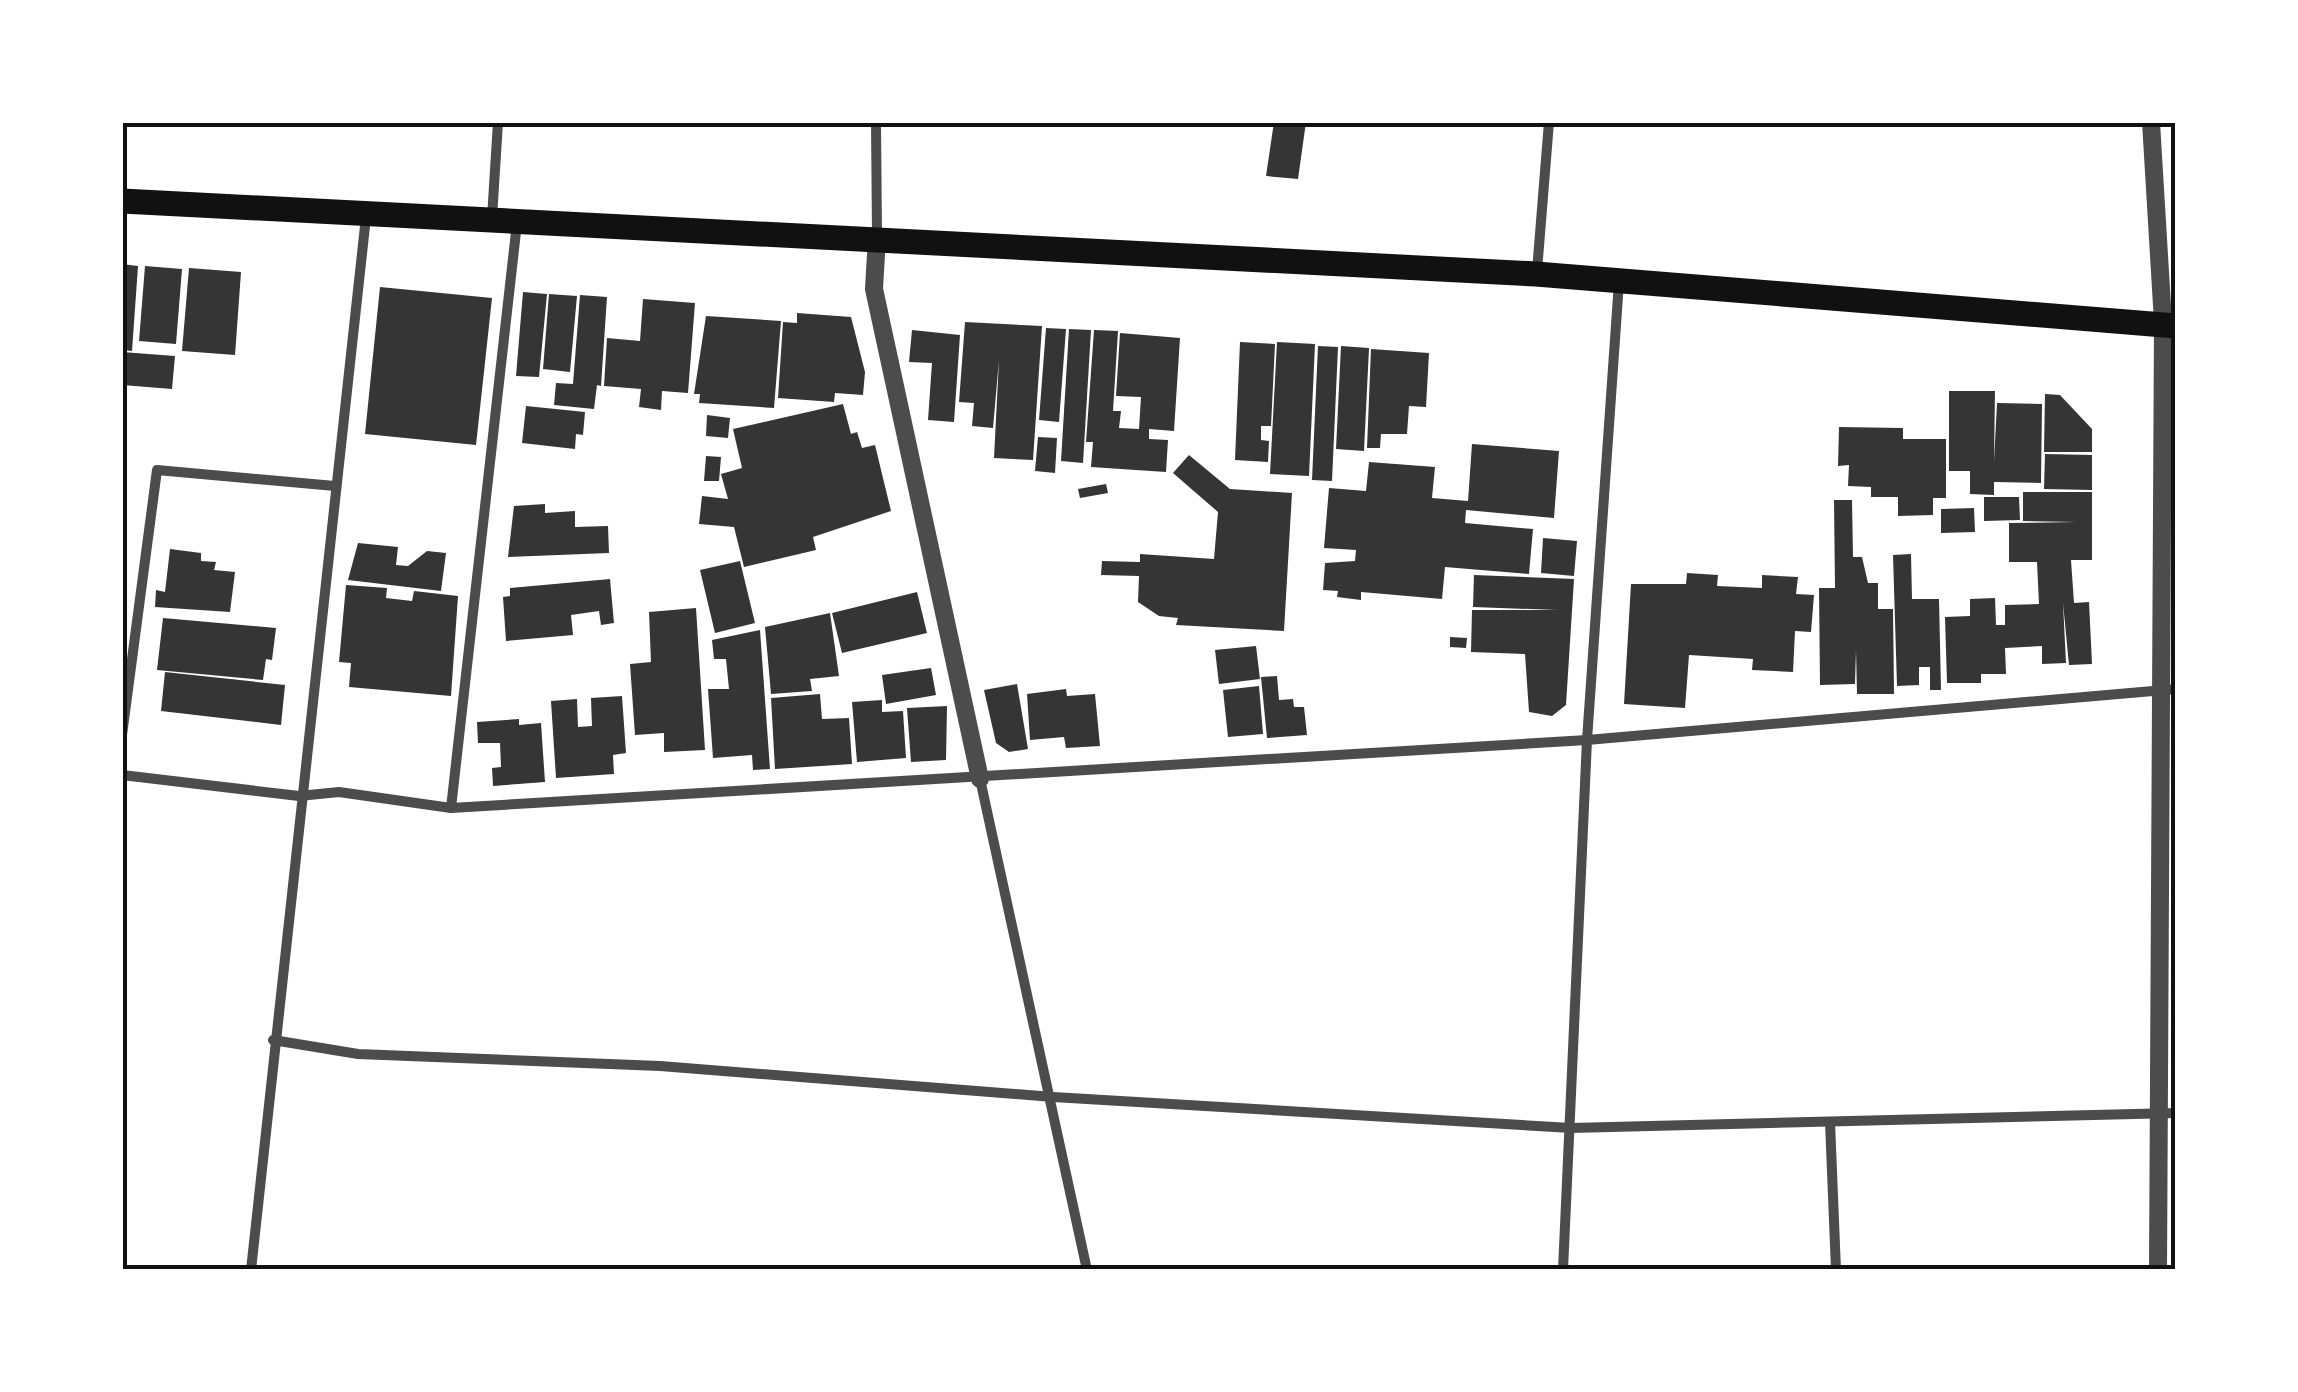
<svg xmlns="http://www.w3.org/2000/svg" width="2298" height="1392" viewBox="0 0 2298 1392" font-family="Raleway,sans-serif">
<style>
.building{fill:#353535}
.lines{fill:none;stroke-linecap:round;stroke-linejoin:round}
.minor{stroke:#4c4c4c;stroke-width:10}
.tertiary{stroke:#4c4c4c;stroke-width:18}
.primary{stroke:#111;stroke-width:25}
.neatline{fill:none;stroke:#111;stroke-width:4}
</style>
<rect width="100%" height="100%" fill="#fff"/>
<g class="building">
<polygon points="1274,122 1306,122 1298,179 1266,176"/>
<polygon points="122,264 138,266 132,351 122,350"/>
<polygon points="145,266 182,269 176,344 139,341"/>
<polygon points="189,268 241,272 235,355 182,351"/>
<polygon points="380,287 492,298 476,445 365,434"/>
<polygon points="523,292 547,294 539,377 516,376"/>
<polygon points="549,294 577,296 570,372 543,369"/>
<polygon points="580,295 607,297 601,386 597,385 594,409 554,405 556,383 573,384"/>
<polygon points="643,299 695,303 688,393 662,391 661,410 639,407 641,389 604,386 607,338 640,341"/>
<polygon points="797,313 851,317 865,372 863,395 835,393 834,402 778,398 783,322 797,323"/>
<polygon points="706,316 781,321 774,408 699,403 700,394 694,394"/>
<polygon points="965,322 1042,326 1033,460 994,458 999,360 993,428 972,426 974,403 959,402"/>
<polygon points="1046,328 1066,329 1059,422 1039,420"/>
<polygon points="1069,329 1091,330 1083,463 1061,461"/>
<polygon points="912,330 960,335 954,422 928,420 932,363 909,362"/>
<polygon points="1094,330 1118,331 1113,411 1121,411 1119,428 1139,429 1141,397 1116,396 1120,333 1180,338 1174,431 1149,429 1149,439 1168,440 1166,472 1091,467 1093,442 1086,442"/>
<polygon points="1240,342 1275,344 1271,426 1261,426 1261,440 1269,441 1268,462 1235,460"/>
<polygon points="1277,342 1315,344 1309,476 1270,474"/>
<polygon points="1318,346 1338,347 1332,481 1312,480"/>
<polygon points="1341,346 1369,348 1364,451 1336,449"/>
<polygon points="1371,349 1429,353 1426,407 1409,406 1407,434 1381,434 1380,448 1367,448"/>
<polygon points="122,352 175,356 172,389 122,385"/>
<polygon points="1949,391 1995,391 1994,462 1997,403 2042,404 2041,483 1994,482 1994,495 1970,494 1970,471 1949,471"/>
<polygon points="2045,394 2060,395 2092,429 2092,452 2044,452"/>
<polygon points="843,404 851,434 857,432 862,448 875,445 891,511 813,537 816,550 744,567 734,527 699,524 702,496 728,499 721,474 742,468 733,429"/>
<polygon points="526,406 585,412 583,435 576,434 575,449 522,443"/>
<polygon points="707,415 730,418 728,438 706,436"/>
<polygon points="1839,427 1903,428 1903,439 1946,439 1946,498 1933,498 1933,515 1898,516 1898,497 1871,497 1871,487 1848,486 1849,465 1838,466"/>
<polygon points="1038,437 1057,438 1055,473 1035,471"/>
<polygon points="1472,444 1559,451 1554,518 1466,510 1465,523 1533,529 1529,574 1445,567 1442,599 1361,592 1361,600 1337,597 1338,591 1323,590 1325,563 1355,561 1356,550 1324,548 1329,488 1366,491 1369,462 1435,467 1432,498 1468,501"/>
<polygon points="2045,454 2092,455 2092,490 2044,489"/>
<polygon points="1189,455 1230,489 1292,493 1284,631 1176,625 1178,618 1159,616 1138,602 1139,576 1101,575 1102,561 1140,562 1140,554 1214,559 1218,512 1173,473"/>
<polygon points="706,456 721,457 719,481 704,481"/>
<polygon points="1106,484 1108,493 1080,498 1078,489"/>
<polygon points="2023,492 2092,492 2092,560 2071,560 2074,603 2089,602 2092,664 2069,665 2063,603 2066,663 2042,664 2042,646 2005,648 2006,674 1981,674 1981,683 1947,683 1945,617 1970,616 1970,599 1995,598 1996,625 2005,625 2005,605 2039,604 2037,562 2009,562 2009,523 2077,522 2023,521"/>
<polygon points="1984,497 2019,497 2020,520 1984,521"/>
<polygon points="1834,500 1852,500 1853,557 1862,557 1868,583 1878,583 1878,609 1893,609 1894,694 1857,694 1856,650 1855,684 1820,685 1819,588 1835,588"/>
<polygon points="545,504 545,513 575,511 575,527 608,526 609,553 508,557 514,506"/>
<polygon points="1974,508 1975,532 1941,533 1941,509"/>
<polygon points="1543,538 1577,541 1574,576 1541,573"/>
<polygon points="358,543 398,547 396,565 408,566 427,551 446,553 441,591 348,580"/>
<polygon points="170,549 201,553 201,561 216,562 214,570 235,572 230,612 155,607 156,590 165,592"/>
<polygon points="1911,554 1912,599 1939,599 1941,690 1930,690 1930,667 1919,667 1919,685 1897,686 1893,555"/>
<polygon points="740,561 755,623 715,633 700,570"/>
<polygon points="1687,573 1718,575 1717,586 1762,588 1762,575 1798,577 1796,594 1814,595 1811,632 1795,631 1793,672 1752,670 1753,659 1689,655 1685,708 1624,704 1631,584 1686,584"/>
<polygon points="1474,575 1574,579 1566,705 1552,716 1529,712 1525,654 1471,652 1472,610 1557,610 1473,607"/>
<polygon points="610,579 614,623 601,625 599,611 571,615 573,635 506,641 503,597 510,596 510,588"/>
<polygon points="346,585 387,588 386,598 412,601 414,591 458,596 451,696 349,687 351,663 339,662"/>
<polygon points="917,592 927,633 842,653 832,613"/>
<polygon points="696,608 705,750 664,752 664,733 635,735 630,664 651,662 649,612"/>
<polygon points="830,613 839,676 810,679 812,691 771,694 765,627"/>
<polygon points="163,618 276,628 272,660 266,659 263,680 157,670"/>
<polygon points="760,630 770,769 753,770 752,755 713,758 708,689 729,689 726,659 714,659 712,640"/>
<polygon points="1450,637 1467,638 1466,648 1450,647"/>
<polygon points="1256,646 1260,679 1219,684 1215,650"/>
<polygon points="931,668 936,695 886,704 882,675"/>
<polygon points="165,672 285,685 281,725 161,711"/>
<polygon points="1277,676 1279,700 1293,699 1294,707 1304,707 1307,735 1267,738 1261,677"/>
<polygon points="1017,684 1028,749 1009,752 996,743 984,690"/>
<polygon points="1259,686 1263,734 1228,737 1223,690"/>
<polygon points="1066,689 1067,696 1095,694 1100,746 1066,748 1064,737 1030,740 1027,694"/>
<polygon points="820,694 822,719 849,718 852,764 775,769 771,698"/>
<polygon points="622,696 626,753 613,755 614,774 556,778 551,701 577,699 578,727 592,726 591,698"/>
<polygon points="882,700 882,712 903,711 906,758 857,762 852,702"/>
<polygon points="947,706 946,760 911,762 907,708"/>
<polygon points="519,719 519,725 541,723 545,782 493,786 492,768 501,767 500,743 478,743 477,722"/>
</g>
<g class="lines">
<g class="minor">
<polyline points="876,122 877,236"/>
<polyline points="492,218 498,122"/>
<polyline points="1537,271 1549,122"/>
<polyline points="122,735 157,470 335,486"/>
<polyline points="122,775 299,796 339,792 451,808 1587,740 2176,689"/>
<polyline points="980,779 1087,1270"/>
<polyline points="451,808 517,223"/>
<polyline points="273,1040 358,1054 660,1066 1053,1097 1571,1128 2176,1113"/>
<polyline points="1830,1122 1836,1270"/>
<polyline points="251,1270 366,217"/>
<polyline points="1563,1270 1587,740 1619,282"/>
</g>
<g class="tertiary">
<polyline points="2151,122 2163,322 2158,1270"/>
<polyline points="877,237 874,289 980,779"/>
</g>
<polyline class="primary" points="122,201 1536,274 2176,326"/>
</g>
<rect width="2298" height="1392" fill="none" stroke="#ffffff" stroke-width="250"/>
<rect x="125" y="125" width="2048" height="1142" class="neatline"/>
</svg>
